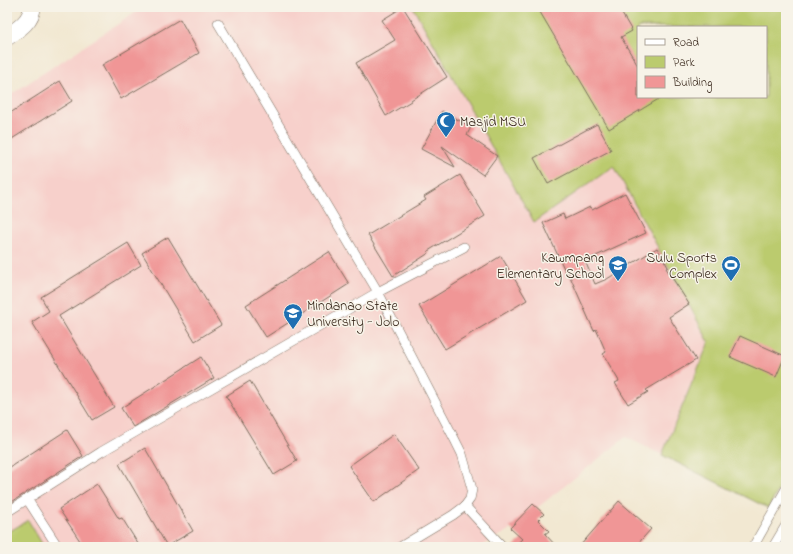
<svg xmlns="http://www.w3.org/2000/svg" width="793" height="554" viewBox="0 0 793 554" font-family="'Indie Flower',sans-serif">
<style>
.built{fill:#f7d0cb}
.green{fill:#bbcb6e;stroke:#7b7a46;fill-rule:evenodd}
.building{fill:#f09696}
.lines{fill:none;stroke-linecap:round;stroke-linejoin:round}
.service-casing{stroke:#7b6c5d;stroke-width:10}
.minor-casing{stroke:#7b6c5d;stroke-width:18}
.service{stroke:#fff;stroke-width:9}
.minor{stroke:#fff;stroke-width:17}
.labels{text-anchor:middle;stroke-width:3;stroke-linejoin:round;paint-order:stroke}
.poi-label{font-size:14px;fill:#3b2a1e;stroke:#f7f3e8;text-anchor:start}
</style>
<rect width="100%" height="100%" fill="#f7f3e8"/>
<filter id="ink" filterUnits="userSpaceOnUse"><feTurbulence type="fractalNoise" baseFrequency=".025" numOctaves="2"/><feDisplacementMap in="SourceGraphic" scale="8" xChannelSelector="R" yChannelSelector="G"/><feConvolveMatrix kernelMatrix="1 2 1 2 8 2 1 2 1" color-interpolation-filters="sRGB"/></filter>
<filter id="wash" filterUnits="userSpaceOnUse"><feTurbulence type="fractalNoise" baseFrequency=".012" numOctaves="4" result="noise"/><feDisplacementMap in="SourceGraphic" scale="16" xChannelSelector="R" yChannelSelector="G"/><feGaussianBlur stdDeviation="0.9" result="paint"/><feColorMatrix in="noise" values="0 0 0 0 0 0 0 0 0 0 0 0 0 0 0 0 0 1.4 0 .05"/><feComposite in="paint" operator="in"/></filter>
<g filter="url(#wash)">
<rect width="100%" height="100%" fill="#f2e8d2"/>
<polygon class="built" points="144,7 413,7 534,222 614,166 709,342 662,455 626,437 508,531 479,547 7,547 7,97"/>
<g class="green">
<path d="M413 7H786V486L782 484 768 508 662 455 709 342 614 166 534 222ZM638 27H766V97H638Z"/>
<polygon points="28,520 44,547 7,547 7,533"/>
</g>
<g id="blocks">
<g class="building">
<polygon points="403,7 447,77 411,100 411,101 386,116 356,63 395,40 382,20"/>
<polygon points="537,7 618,7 632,31 621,37 638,66 638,97 662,97 609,129"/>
<polygon points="180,19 199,53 121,99 102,65"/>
<polygon points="60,81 72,101 7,142 7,115"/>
<polygon points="442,111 471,127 467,135 497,156 483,175 442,146 455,167 421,149"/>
<polygon points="597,124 611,150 548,184 534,158"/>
<polygon points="460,175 485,216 428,251 429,253 393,276 368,235 426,200 424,197"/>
<polygon points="625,193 646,233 585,261 595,284 607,279 657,248 668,267 666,268 689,304 669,317 696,360 646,390 648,392 628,404 615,383 619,381 603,354 606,352 596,329 594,331 568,272 566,273 543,223 563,214 565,219 590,207 592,210"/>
<polygon points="168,237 221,325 195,341 142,253"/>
<polygon points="128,243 141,265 59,316 114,407 92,420 32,322 49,311 41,297"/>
<polygon points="329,252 349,284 266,337 246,305"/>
<polygon points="501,256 527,300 445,349 419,306"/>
<polygon points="740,336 785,356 776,377 730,357"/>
<polygon points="201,357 214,378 133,427 121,408"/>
<polygon points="250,381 297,461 274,475 226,396"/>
<polygon points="67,430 83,456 7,505 7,469"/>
<polygon points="394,434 419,470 374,502 349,466"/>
<polygon points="145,448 193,531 167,546 119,464"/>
<polygon points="97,484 119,519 122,518 140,547 84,547 59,509"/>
<polygon points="619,501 651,529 635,547 579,547"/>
<polygon points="533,504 544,514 538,520 549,531 545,534 557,547 513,547 522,539 510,528"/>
</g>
</g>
</g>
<g filter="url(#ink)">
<use href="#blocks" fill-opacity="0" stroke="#7b6c5d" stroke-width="1"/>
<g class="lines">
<g class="service-casing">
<g id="service">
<polyline points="218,23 378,292 455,440 462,454 472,489 470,499 465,506 453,515 400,547"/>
<polyline points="27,499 58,547"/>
<polyline points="465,506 503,547"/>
<polyline points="7,512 101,452 378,292 464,247"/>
<polyline points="753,547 786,489"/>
<polyline points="773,547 786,525"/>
</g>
</g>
<g class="minor-casing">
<path id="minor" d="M7 37C17 30 32 21 32 7"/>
</g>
<use href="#service" class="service"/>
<use href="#minor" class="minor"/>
</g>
</g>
<defs>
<g id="mosque-pin" transform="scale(1)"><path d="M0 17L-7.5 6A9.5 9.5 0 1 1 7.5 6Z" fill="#1f6fb2" stroke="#f7f3e8"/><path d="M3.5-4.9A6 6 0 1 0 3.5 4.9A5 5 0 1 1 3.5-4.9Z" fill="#fff"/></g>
<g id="school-pin" transform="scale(1)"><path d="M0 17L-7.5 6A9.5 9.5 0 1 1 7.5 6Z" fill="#1f6fb2" stroke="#f7f3e8"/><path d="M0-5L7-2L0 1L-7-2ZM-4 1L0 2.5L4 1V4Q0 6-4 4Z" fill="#fff"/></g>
<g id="stadium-pin" transform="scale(1)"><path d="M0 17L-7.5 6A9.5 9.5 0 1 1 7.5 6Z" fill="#1f6fb2" stroke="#f7f3e8"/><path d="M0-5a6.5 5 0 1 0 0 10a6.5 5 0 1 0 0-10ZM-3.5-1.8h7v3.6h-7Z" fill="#fff"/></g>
<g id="university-pin" transform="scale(1)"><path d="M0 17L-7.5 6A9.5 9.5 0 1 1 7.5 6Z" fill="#1f6fb2" stroke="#f7f3e8"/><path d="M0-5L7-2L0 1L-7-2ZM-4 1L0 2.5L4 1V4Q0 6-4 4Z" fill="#fff"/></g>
</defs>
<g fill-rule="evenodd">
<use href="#mosque-pin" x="446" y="121"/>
<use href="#school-pin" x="618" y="265"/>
<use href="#stadium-pin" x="731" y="265"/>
<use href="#university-pin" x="293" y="313"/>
</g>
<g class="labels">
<g class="poi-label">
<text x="460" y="126">Masjid MSU</text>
<text x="604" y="262" text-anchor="end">Kawmpang<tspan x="604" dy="16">Elementary School</tspan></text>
<text x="717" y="262" text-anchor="end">Sulu Sports<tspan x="717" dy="16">Complex</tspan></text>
<text x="307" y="310">Mindanao State<tspan x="307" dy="16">University - Jolo</tspan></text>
</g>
</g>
<rect width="793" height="554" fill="none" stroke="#f7f3e8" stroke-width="24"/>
<rect x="637" y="26" width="130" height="72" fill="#f7f3e8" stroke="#aca397"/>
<rect x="645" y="39" width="20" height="6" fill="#ffffff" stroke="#aca397"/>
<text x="673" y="46" font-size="12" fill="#3b2a1e">Road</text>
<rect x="645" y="56" width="20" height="12" fill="#bbcb6e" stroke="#aca397"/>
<text x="673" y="66" font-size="12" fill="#3b2a1e">Park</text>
<rect x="645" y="76" width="20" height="12" fill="#f09696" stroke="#aca397"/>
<text x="673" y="86" font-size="12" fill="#3b2a1e">Building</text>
</svg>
